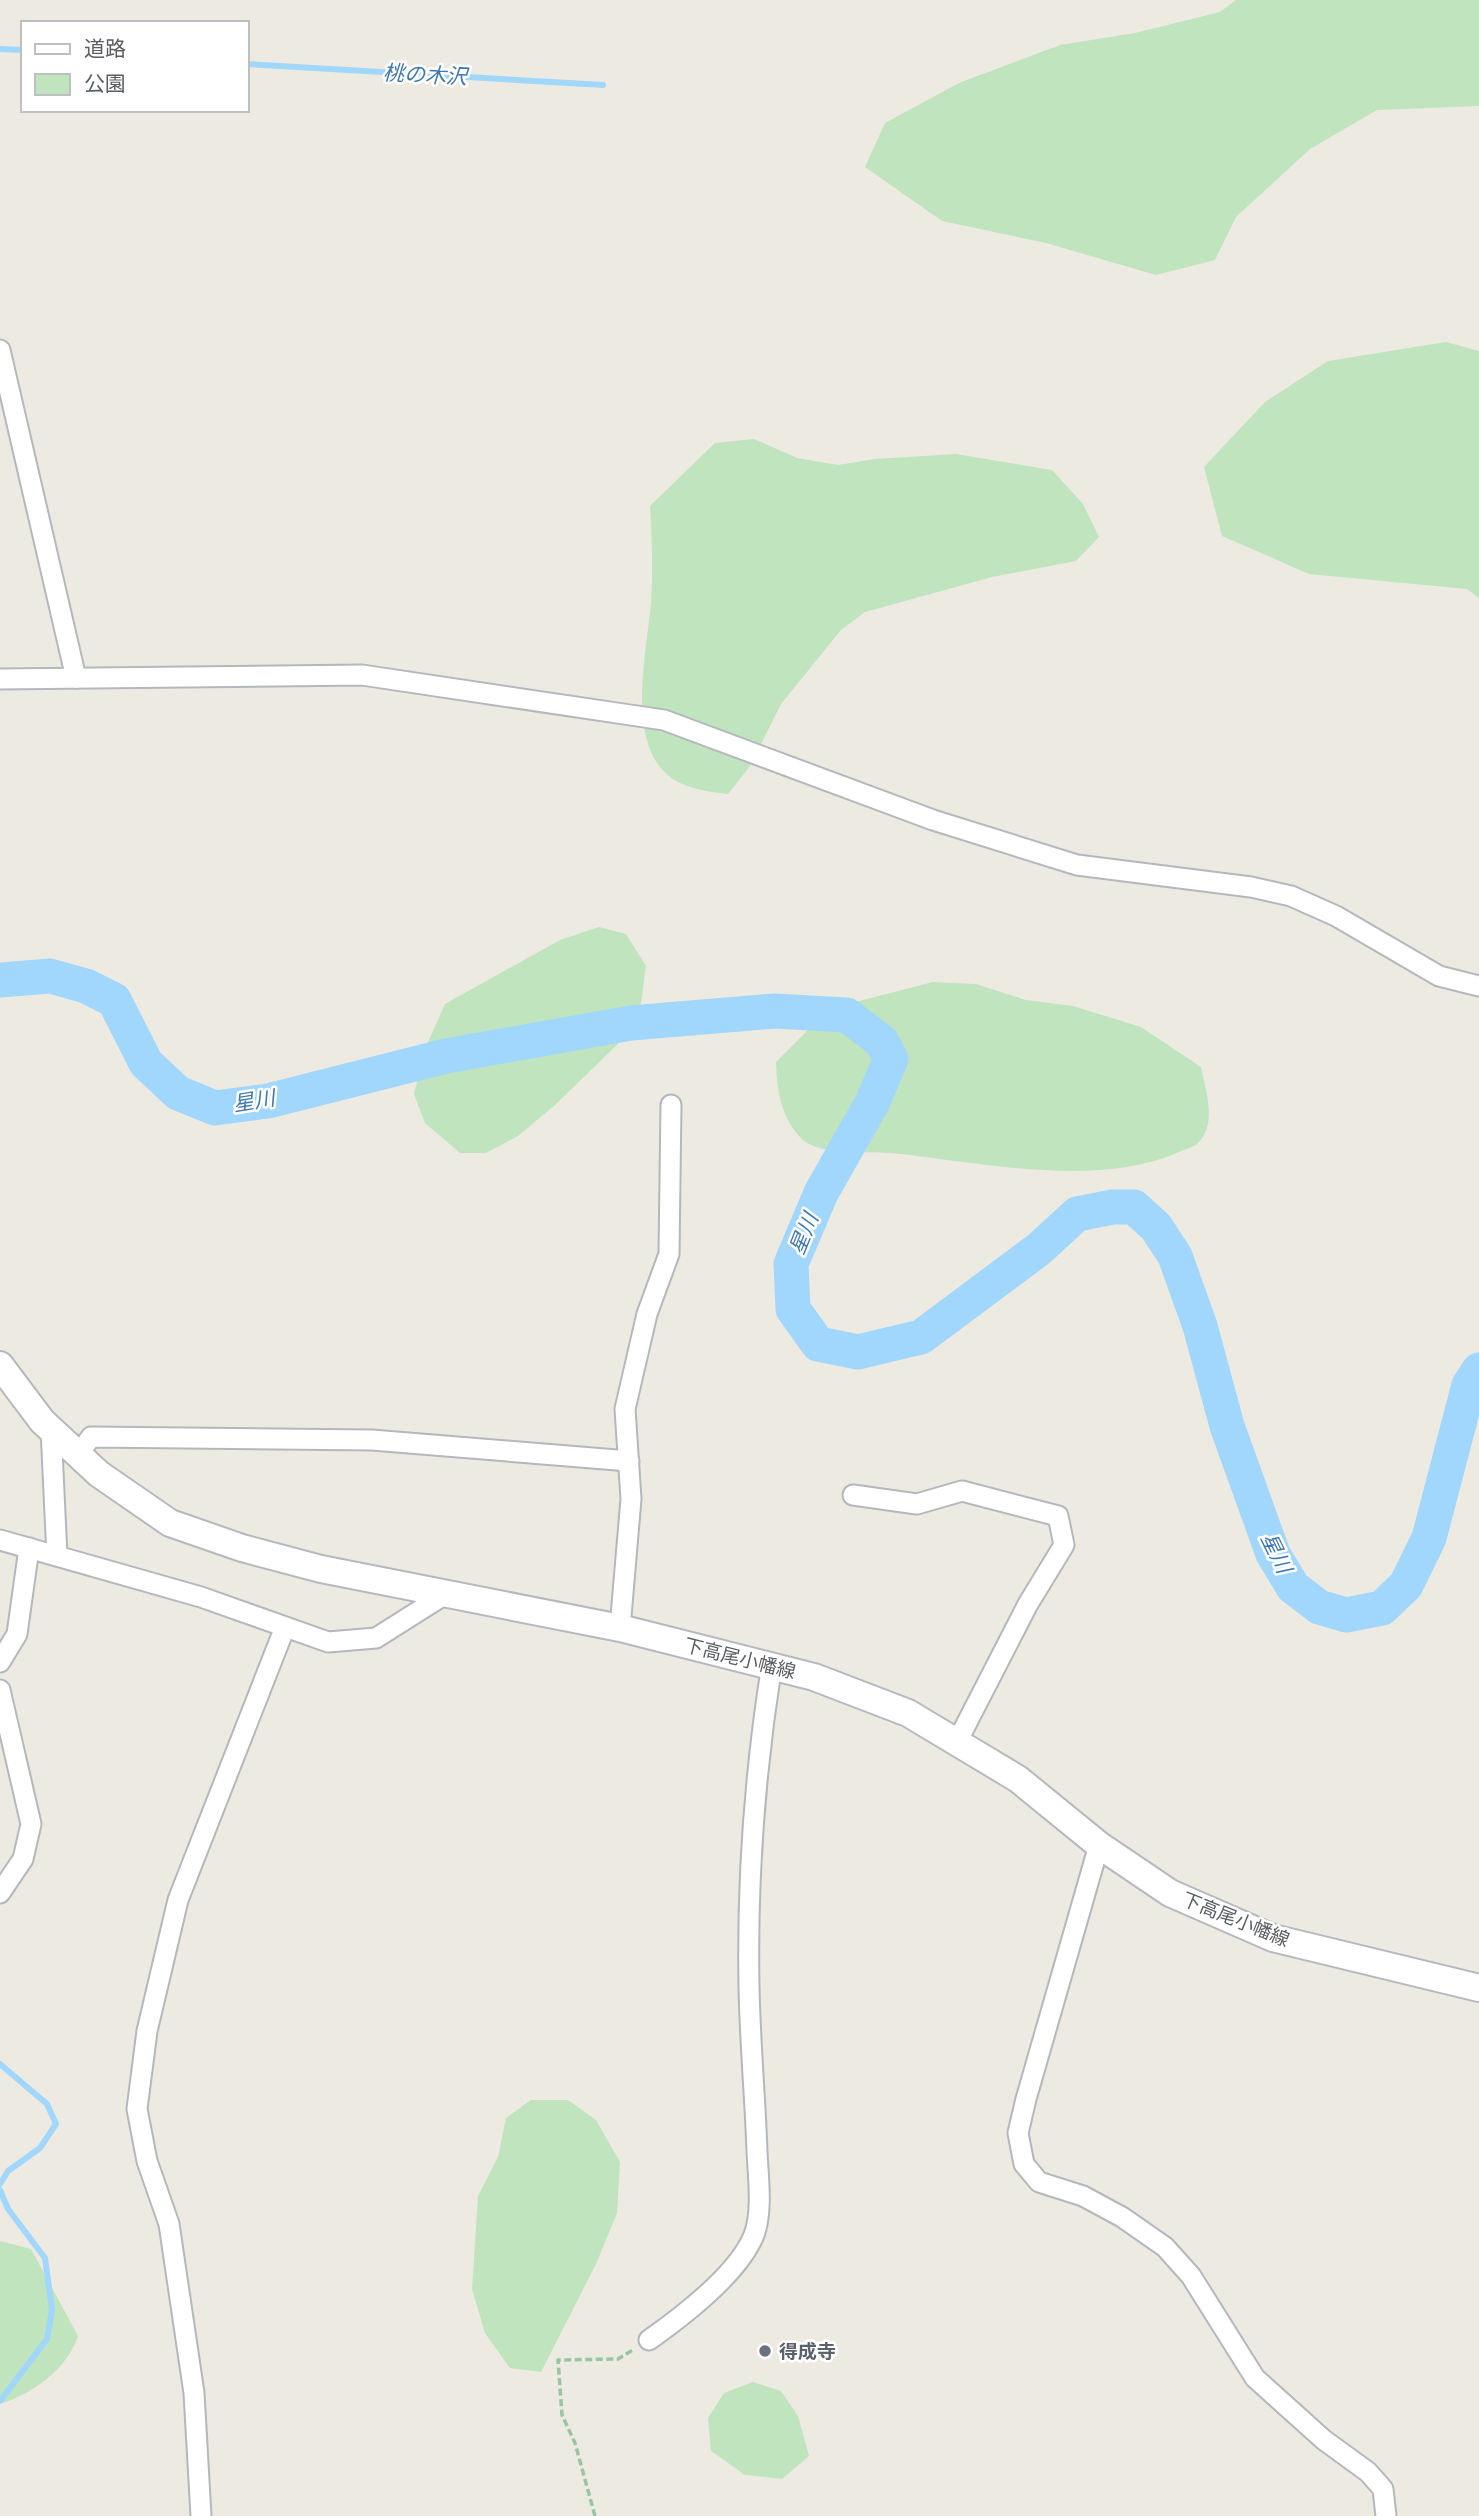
<svg xmlns="http://www.w3.org/2000/svg" width="1479" height="2516" viewBox="0 0 1479 2516" font-family="'Source Sans 3','Noto Sans JP',sans-serif">
<style>
.green{fill:#bfe4be}
.lines{fill:none;stroke-linecap:round;stroke-linejoin:round}
.stream{stroke:#a2d7fd;stroke-width:6}
.river{stroke:#a2d7fd;stroke-width:35}
.minor-casing{stroke:#b4b8bc;stroke-width:23}
.secondary-casing{stroke:#b5b9be;stroke-width:30}
.path{stroke:#98c5a3;stroke-width:3.5;stroke-dasharray:7 3.5;stroke-linecap:butt}
.minor{stroke:#fff;stroke-width:19}
.secondary{stroke:#fff;stroke-width:26}
.worship-dot{fill:#6b7280;stroke:#fff;stroke-width:2.5}
.labels{text-anchor:middle;stroke-width:5;stroke-linejoin:round;paint-order:stroke}
.street-label{font-size:19px;fill:#5a5e62;stroke:#fff}
.worship-label{font-size:19px;font-weight:bold;fill:#5b616d;stroke:#fff;text-anchor:start}
.water-label{font-size:21px;font-style:italic;fill:#4078ae;stroke:#fff}
</style>
<rect width="100%" height="100%" fill="#edeae2"/>
<g class="green">
<polygon points="1236,0 1479,0 1479,106 1377,110 1310,149 1236,217 1215,260 1156,275 1046,243 942,221 865,167 885,123 959,83 1060,45 1135,33 1220,12"/>
<polygon points="1446,342 1479,351 1479,598 1467,589 1309,574 1222,536 1204,467 1265,402 1328,361"/>
<path d="M754 439 797 458 838 465 875 459 956 454 1052 470 1083 504 1099 537 1076 561 992 577 865 612 841 630 781 704 750 766 728 794C703 791 677 788 660 767 629 729 647 648 651 603 653 571 652 538 650 506L715 443Z"/>
<polygon points="599,927 626,934 646,966 641,1003 619,1043 555,1105 518,1136 486,1153 460,1153 425,1123 414,1094 425,1049 445,1004 560,940"/>
<path d="M933 982 976 984 1026 1000 1073 1006 1141 1027 1201 1067C1205 1090 1218 1123 1198 1143 1194 1147 1185 1149 1179 1152 1095 1189 980 1162 891 1153 867 1151 821 1156 803 1140 781 1119 777 1091 776 1062L811 1027 844 1005Z"/>
<polygon points="531,2100 568,2100 596,2120 620,2162 617,2213 596,2264 541,2372 510,2368 485,2333 472,2289 478,2196 498,2157 506,2118"/>
<path d="M0 2241 31 2249 78 2336C67 2369 32 2394 0 2404Z"/>
<polygon points="753,2382 781,2391 798,2416 809,2456 782,2479 745,2475 711,2451 708,2418 724,2393"/>
</g>
<g class="lines">
<g class="stream">
<polyline points="0,49 23,50"/>
<polyline points="247,64 603,85"/>
<polyline points="0,2064 47,2104 56,2124 40,2148 8,2171 0,2184"/>
<polyline points="0,2190 8,2209 45,2258 52,2310 47,2339 0,2401"/>
</g>
<polyline class="river" points="0,980 50,976 86,986 114,1000 146,1063 178,1093 215,1108 268,1101 446,1056 631,1023 775,1011 847,1015 882,1042 891,1059 872,1103 821,1193 791,1264 793,1309 818,1344 858,1352 921,1337 1039,1249 1077,1214 1113,1207 1134,1207 1156,1227 1175,1256 1200,1326 1227,1426 1273,1554 1293,1587 1319,1607 1346,1615 1382,1608 1406,1585 1429,1538 1469,1385 1479,1370"/>
<g class="minor-casing">
<g id="minor">
<polyline points="0,350 76,678"/>
<polyline points="0,679 362,675 664,720 933,820 1077,865 1251,887 1291,896 1336,916 1439,976 1479,986"/>
<polyline points="51,1429 57,1556"/>
<polyline points="78,1455 91,1437 372,1440 629,1461"/>
<polyline points="853,1495 917,1504 962,1491 1058,1516 1064,1545 1028,1604 957,1742"/>
<polyline points="0,1540 201,1597 328,1642 376,1638 444,1595"/>
<polyline points="620,1628 631,1499 625,1409 647,1314 669,1254 671,1105"/>
<polyline points="0,1662 17,1634 29,1548"/>
<polyline points="0,1690 31,1824 23,1859 0,1893"/>
<polyline points="1099,1845 1026,2099 1018,2133 1024,2164 1039,2182 1083,2196 1122,2217 1165,2247 1191,2276 1255,2378 1324,2440 1368,2472 1383,2489 1386,2516"/>
<path d="M649 2340C683 2316 738 2274 754 2235 763 2211 758 2176 757 2151 755 2096 750 2041 749 1987 747 1879 755 1770 772 1664"/>
<polyline points="201,2516 194,2393 169,2224 147,2161 137,2109 147,2031 178,1900 285,1627"/>
</g>
</g>
<g class="secondary-casing">
<polyline id="secondary" points="0,1365 42,1421 99,1474 170,1523 242,1548 321,1569 620,1628 814,1677 908,1713 1018,1779 1099,1845 1170,1893 1273,1938 1479,1988"/>
</g>
<polyline class="path" points="595,2516 575,2443 562,2415 558,2360 618,2359 633,2350"/>
<use href="#minor" class="minor"/>
<use href="#secondary" class="secondary"/>
</g>
<circle class="worship-dot" cx="765" cy="2351" r="7"/>
<g class="labels">
<g class="street-label">
<text transform="translate(740 1658) rotate(14)" y="7">下高尾小幡線</text>
<text transform="translate(1236 1919) rotate(22)" y="7">下高尾小幡線</text>
</g>
<g class="worship-label">
<text x="779" y="2358">得成寺</text>
</g>
<g class="water-label">
<text transform="translate(425 75) rotate(3)" y="7">桃の木沢</text>
<text transform="translate(254 1101) rotate(-9)" y="7">星川</text>
<text transform="translate(804 1234) rotate(-68)" y="7">星川</text>
<text transform="translate(1276 1553) rotate(64)" y="7">星川</text>
</g>
</g>
<rect x="21" y="21" width="228" height="91" fill="#ffffff" stroke="#bdbfc0" stroke-width="2"/>
<rect x="35" y="44" width="35" height="10" fill="#ffffff" stroke="#bdbfc0" stroke-width="2"/>
<text x="84" y="56" font-size="21" fill="#5a5e62">道路</text>
<rect x="35" y="74" width="35" height="21" fill="#bfe4be" stroke="#bdbfc0" stroke-width="2"/>
<text x="84" y="91" font-size="21" fill="#5a5e62">公園</text>
</svg>
